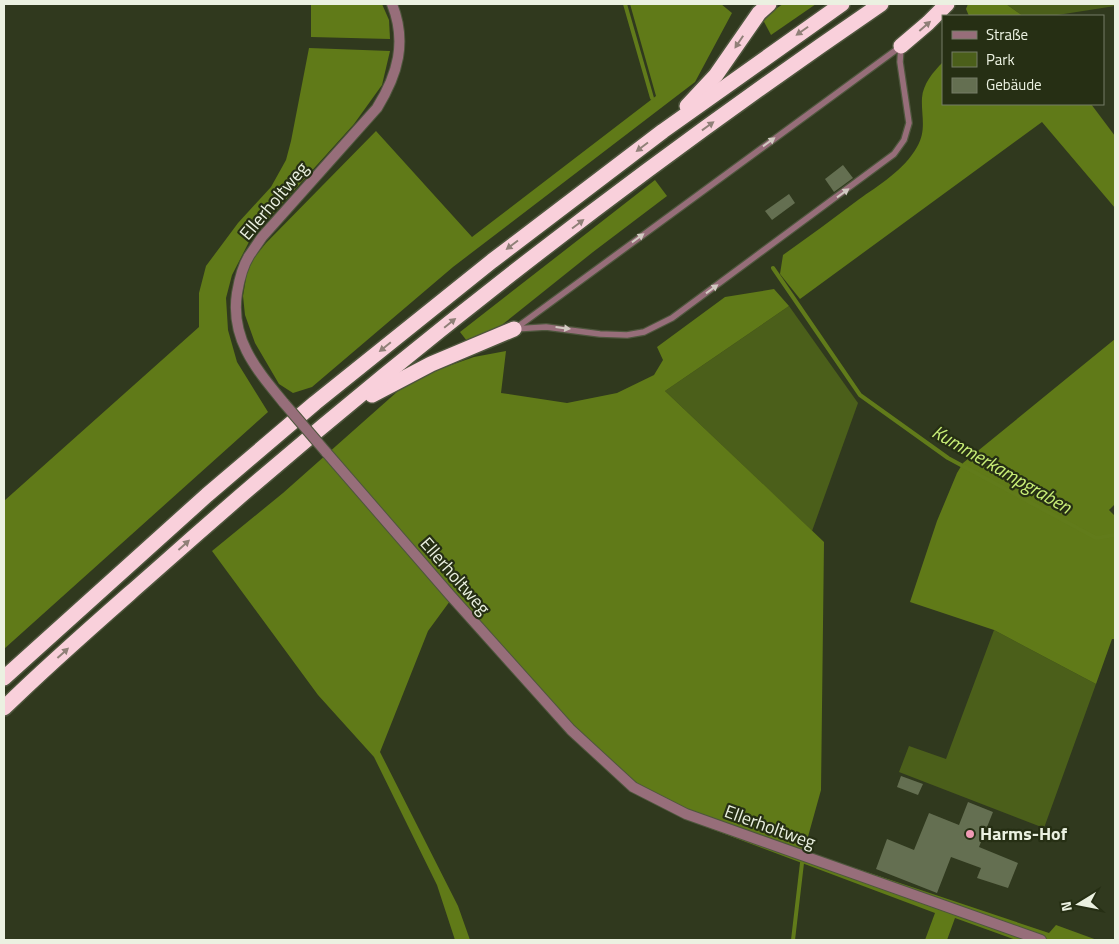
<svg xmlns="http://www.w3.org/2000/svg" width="1119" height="944" viewBox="0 0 1119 944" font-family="'Titillium Web',sans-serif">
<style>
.green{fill:#4b5f1a}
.forest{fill:#607a18}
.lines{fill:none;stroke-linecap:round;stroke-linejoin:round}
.stream{stroke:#617b1a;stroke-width:4}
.building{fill:#646f51}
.lane-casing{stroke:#4e563d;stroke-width:8}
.street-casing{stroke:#4e563d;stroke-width:12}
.highway-casing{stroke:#4e563d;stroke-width:18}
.lane{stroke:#976e7a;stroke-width:5.5}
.street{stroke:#976e7a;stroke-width:10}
.highway{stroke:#f9d0db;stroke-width:15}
.street-bridge-casing{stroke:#4e563d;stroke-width:12;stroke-linecap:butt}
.street-bridge{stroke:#976e7a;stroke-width:10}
.oneway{fill:#908078}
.oneway2{fill:#d2cac2}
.poi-dot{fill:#f09ab5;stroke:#262f14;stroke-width:2}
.labels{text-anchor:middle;stroke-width:4.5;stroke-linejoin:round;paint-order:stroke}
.street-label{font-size:18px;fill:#ebf1e1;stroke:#262f14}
.poi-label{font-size:18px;font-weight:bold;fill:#ebf1e1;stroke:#262f14;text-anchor:start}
.water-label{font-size:19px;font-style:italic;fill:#c9ef77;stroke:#262f14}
</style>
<rect width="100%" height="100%" fill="#30391e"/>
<g class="green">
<polygon points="1006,4 1115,4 1115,6 1051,16 1023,16"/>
<polygon points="789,306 858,403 812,531 665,391"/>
<polygon points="994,630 1096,684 1044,828 899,772 909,746 946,759"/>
</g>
<g class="forest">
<polygon points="311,4 382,4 389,20 390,39 311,37"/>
<polygon points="630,4 721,4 732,13 695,82 453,267 312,387 293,393 279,384 255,343 245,315 243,296 247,272 254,258 266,243 376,131 472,237 656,96"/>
<polygon points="783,4 816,4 771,35 762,18"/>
<polygon points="968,4 1006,4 1023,16 969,16 966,9"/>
<polygon points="309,48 390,51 382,85 354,124 251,238 232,275 226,298 228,330 237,362 268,412 4,649 4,501 199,327 199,293 206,266 238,223 271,187 286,160 291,141"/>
<path d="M943 62V104H1091L1115 136V208L1042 122 800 299 780 274 783 255C808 237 833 219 858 200 879 185 904 170 917 147 927 130 921 115 922 98 923 84 933 72 943 62Z"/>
<polygon points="655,180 667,196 593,252 498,328 467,341 460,332"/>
<polygon points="774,289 789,306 665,391 824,542 821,790 804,851 1049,933 1056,925 1097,940 1016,940 955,918 947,940 925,940 935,913 682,818 631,790 450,601 428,631 380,752 458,906 470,940 455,940 437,885 374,757 318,695 212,551 283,493 398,391 434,371 474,357 506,351 501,393 567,403 617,393 654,375 663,360 657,347 725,297"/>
<polygon points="1115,339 1115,504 1109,510 1115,516 1115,639 1112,639 1096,684 994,630 910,602 937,521 957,473 963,463"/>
</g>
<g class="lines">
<g class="stream">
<polyline points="625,4 652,98"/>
<polyline points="773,268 860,395 948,458 1096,538 1115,535"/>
<polyline points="793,940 802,863"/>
</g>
</g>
<g class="building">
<polygon points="843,165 853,178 834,192 825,179"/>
<polygon points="789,194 795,203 772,220 765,211"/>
<polygon points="901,776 923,784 918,795 897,787"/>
<polygon points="968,802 993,812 979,847 1018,863 1008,888 977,878 981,868 951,857 937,893 876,869 887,839 914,850 929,813 959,825"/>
</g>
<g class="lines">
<g class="lane-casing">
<g id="lane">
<polyline points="516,328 900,47"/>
<polyline points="514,329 546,327 600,334 627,335 644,332 672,318 894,154 904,140 909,123 900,62 901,46"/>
</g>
</g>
<g class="street-casing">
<g id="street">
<path d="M284 403C256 369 230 339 237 293 239 281 242 267 249 256 253 250 258 243 262 237L377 108C398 74 407 42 392 4"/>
<polyline points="326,452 450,595 571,730 633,787 686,814 1041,940"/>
</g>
</g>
<g class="highway-casing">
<g id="highway">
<polyline points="901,46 928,23 947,4"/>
<polyline points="687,106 716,75 759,13 769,4"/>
<polyline points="372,395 431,364 514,329"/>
<polyline points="4,678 207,495 315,403 492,261 663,131 842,4"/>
<path d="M4 708C55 658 110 611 163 564 390 362 631 175 881 4"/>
</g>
</g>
<use href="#lane" class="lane"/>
<use href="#street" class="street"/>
<use href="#highway" class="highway"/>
<g class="street-bridge-casing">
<polyline id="street-bridge" points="284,403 326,452"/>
</g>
<use href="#street-bridge" class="street-bridge"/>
</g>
<defs><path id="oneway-solid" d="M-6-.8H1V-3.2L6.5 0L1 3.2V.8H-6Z" transform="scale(1.25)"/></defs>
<g class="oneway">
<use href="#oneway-solid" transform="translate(925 26) rotate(-41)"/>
<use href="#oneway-solid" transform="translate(802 31) rotate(145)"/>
<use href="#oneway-solid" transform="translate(739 42) rotate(124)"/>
<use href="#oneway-solid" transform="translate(708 126) rotate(-36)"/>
<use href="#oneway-solid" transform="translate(642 147) rotate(143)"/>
<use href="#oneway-solid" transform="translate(578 224) rotate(-37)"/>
<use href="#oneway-solid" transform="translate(512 245) rotate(143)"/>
<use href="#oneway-solid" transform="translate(450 323) rotate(-39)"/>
<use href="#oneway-solid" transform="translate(385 347) rotate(141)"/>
<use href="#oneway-solid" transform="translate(184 545) rotate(-42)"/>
<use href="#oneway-solid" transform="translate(63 653) rotate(-42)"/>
</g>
<g class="oneway2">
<use href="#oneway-solid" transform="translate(769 142) rotate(-36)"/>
<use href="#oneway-solid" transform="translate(843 193) rotate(-36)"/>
<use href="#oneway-solid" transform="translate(638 238) rotate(-36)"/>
<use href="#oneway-solid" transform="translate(712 289) rotate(-36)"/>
<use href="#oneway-solid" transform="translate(563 328) rotate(7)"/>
</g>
<circle class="poi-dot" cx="970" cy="834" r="5"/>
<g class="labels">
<g class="street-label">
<text transform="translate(274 201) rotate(-50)" y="6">Ellerholtweg</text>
<text transform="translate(455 576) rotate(49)" y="6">Ellerholtweg</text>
<text transform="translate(770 827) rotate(20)" y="6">Ellerholtweg</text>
</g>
<g class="poi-label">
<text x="980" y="840">Harms-Hof</text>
</g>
<g class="water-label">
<text transform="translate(1002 469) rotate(30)" y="7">Kummerkampgraben</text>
</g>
</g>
<rect width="1119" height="944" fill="none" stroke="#ebf1e1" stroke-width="10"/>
<rect x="942" y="15" width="162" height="90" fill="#262f14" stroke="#757d66"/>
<rect x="952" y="31" width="25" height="8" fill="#976e7a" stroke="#757d66"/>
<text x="986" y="40" font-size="15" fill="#ebf1e1">Straße</text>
<rect x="952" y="52" width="25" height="15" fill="#4b5f1a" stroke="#757d66"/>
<text x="986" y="65" font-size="15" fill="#ebf1e1">Park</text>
<rect x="952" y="78" width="25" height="15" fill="#646f51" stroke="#757d66"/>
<text x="986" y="90" font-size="15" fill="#ebf1e1">Gebäude</text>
<g transform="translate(1079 904) rotate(260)" stroke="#262f14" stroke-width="4" paint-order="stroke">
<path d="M0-4L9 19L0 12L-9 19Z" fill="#ebf1e1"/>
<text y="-8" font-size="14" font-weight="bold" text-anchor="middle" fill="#ebf1e1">N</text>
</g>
</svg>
